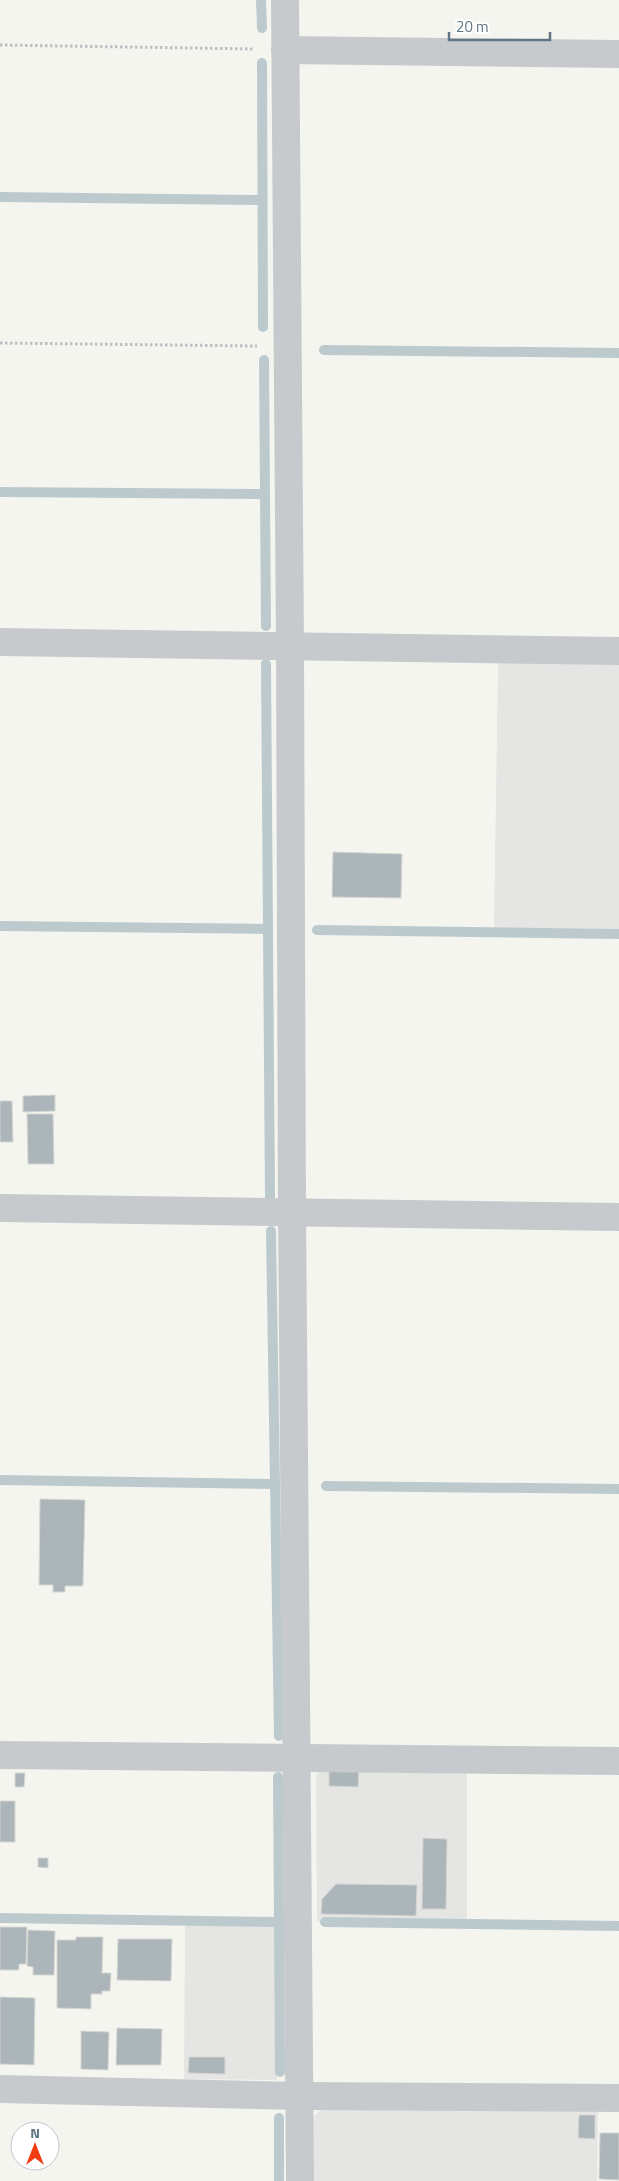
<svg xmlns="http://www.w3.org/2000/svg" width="619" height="2181" viewBox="0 0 619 2181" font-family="'Titillium Web',sans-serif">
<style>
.built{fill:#e5e6e4}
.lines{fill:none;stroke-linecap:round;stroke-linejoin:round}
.stream{stroke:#bccace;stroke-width:10}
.building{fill:#acb5b9;stroke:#d6d6d3}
.path{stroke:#bdc0c2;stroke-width:3;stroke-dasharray:2.5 2.5;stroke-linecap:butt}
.minor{stroke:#c7cacd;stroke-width:28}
</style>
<rect width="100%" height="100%" fill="#f5f5f0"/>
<g class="built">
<polygon points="498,660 619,662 619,929 494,928"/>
<polygon points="325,1768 467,1770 467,1922 317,1922 316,1774"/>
<polygon points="185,1925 276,1927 277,2080 184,2079"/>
<polygon points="325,2107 598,2110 597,2181 312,2181 311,2119"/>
</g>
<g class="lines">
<g class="stream">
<polyline points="261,0 262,28"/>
<polyline points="262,63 263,327"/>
<polyline points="0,197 262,200"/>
<polyline points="324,350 619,353"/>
<polyline points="264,360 266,626"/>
<polyline points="0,492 265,494"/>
<polyline points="266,664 270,1199"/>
<polyline points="0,926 268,929"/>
<polyline points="317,930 619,934"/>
<polyline points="271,1231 279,1736"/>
<polyline points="0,1480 270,1484"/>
<polyline points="326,1486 619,1489"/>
<polyline points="278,1777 280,2072"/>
<polyline points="0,1918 279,1922"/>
<polyline points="325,1922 619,1926"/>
<polyline points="279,2118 279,2181"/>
</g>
</g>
<g class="building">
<polygon points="333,852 402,854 401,898 332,897"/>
<polygon points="55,1095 55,1111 23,1112 23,1096"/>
<polygon points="0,1101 12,1101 13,1142 0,1142"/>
<polygon points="27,1114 53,1114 54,1164 28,1164"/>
<polygon points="40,1499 85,1500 83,1586 65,1586 65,1592 53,1592 53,1585 39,1585"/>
<polygon points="329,1770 359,1770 358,1787 329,1786"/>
<polygon points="15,1773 25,1773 24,1787 15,1787"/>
<rect x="0" y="1801" width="15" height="41"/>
<polygon points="423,1838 447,1839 446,1909 422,1909"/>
<polygon points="38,1858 48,1858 48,1868 38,1867"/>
<polygon points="336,1884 417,1885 416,1916 321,1914 322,1899"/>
<polygon points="0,1927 27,1927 26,1964 19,1964 19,1970 0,1970"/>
<polygon points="28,1930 55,1931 54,1975 33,1975 33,1967 27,1966"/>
<polygon points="76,1937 103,1937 102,1973 111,1973 110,1991 102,1991 102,1994 91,1994 91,2009 57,2008 57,1940 76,1940"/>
<polygon points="118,1939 172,1939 171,1981 117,1980"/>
<polygon points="0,1997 35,1998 34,2065 0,2064"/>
<polygon points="117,2028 162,2029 161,2065 116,2065"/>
<polygon points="81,2031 109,2032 108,2070 81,2069"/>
<polygon points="189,2057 225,2057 225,2074 188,2073"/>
<polygon points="579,2115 595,2115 595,2139 578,2138"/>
<polygon points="600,2133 619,2133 619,2180 599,2179"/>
</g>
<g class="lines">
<g class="path">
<polyline points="0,45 254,49"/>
<polyline points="0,343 257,346"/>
</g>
<g class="minor">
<polyline points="285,0 290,646 292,1212 300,2181"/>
<polyline points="285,50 619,54"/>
<polyline points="0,642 619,651"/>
<polyline points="0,1208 619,1217"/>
<polyline points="0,1755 619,1761"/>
<polyline points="0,2089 300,2096 619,2098"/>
</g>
</g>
<g transform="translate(35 2146)"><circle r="24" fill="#ffffff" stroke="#c0c8ce"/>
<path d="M0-4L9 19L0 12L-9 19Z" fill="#f23d13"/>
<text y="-8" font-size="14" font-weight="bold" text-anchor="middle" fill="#617684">N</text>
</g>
<path d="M449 32v8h101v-8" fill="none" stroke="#617684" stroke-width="2.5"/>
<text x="456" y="32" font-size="15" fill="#617684" stroke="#ffffff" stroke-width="4" paint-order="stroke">20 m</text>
</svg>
